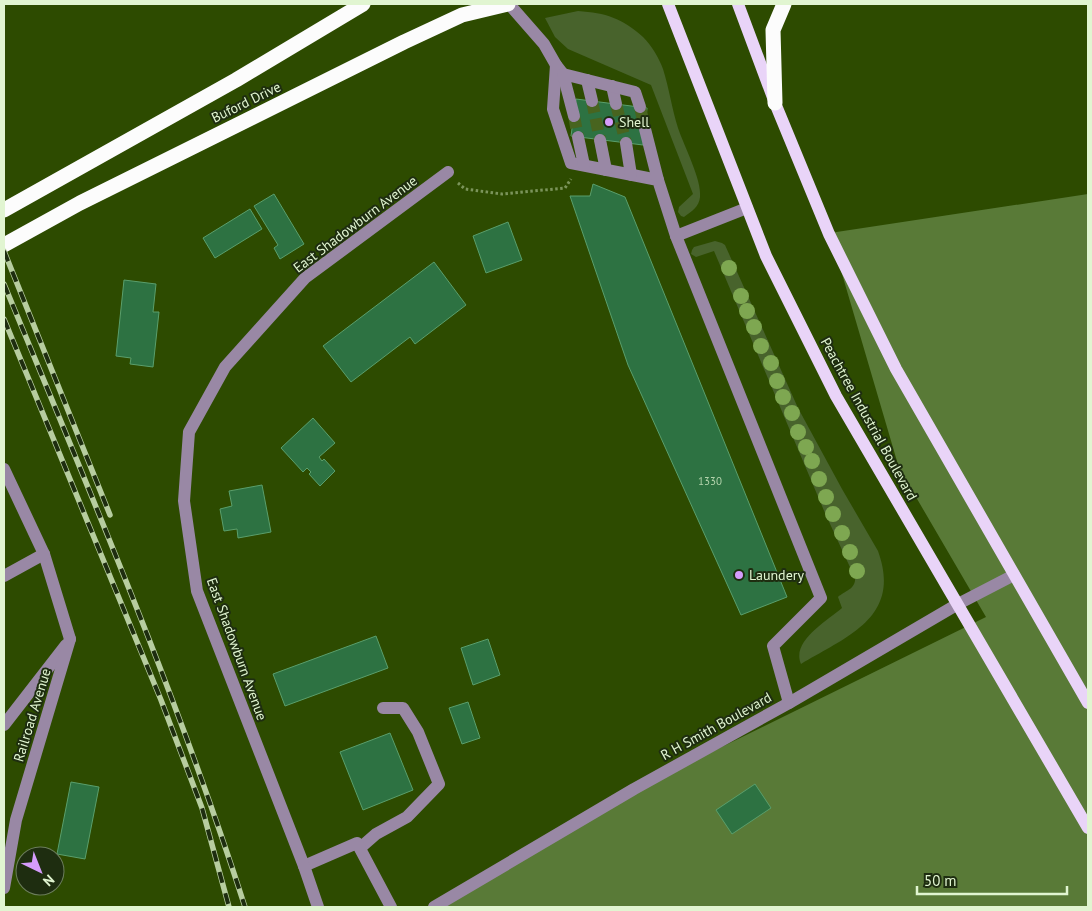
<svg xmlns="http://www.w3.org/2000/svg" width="1092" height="911" viewBox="0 0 1092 911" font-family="'PT Sans',sans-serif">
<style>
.green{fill:#48632c}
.forest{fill:#597a37}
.building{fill:#2d7242;stroke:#5a9f6c}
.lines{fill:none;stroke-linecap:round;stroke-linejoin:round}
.minor-tunnel{stroke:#48641f;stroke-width:12;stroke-dasharray:12 6;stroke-linecap:butt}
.path{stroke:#7b945a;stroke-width:3;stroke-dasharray:2.5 2.5;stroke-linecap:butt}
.minor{stroke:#9988a5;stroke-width:12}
.major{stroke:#e9d4f8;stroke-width:12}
.highway{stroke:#fcfcfc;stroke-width:15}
.rail-casing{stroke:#b7cda0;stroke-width:5.5}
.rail{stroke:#1e2d10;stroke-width:4;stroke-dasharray:11;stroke-linecap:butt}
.tree{fill:#7ea751}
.poi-dot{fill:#d59cfb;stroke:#1e2d10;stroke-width:2}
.labels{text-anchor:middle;stroke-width:4;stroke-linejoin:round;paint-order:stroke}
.number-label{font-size:11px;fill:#b4d4ad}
.street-label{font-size:14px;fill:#e1f5d1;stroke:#1e2d10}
.poi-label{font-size:14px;fill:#e1f5d1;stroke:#1e2d10;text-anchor:start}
</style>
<rect width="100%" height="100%" fill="#2d4b00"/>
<g class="green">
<path d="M578 11C606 13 622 18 643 37 652 46 659 58 663 69 669 88 672 109 678 128 684 146 702 180 700 197 699 207 692 211 684 217L681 216 678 212 679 207 693 194 651 85 568 49 555 37 545 18Z"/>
<path d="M715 241 722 243 725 245 798 408 842 489 878 551C902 617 848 636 801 664 791 641 827 621 842 608L838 597C845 591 856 589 855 578L825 513 714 251 696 257 691 254 692 250 694 247Z"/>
</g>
<polygon class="forest" points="1088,194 1088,907 442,907 626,794 986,617 899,468 830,233"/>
<g class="building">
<polygon points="576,99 647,108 643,145 571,136"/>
<polygon points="593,184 625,197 787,597 741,615 628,365 570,196 590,196"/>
<polygon points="274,194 304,244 280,259 274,248 278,245 254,206"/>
<polygon points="250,209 262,229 215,258 203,238"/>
<polygon points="508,222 522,260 486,273 473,236"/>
<polygon points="434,262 466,305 415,344 410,337 351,382 323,346"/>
<polygon points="124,280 156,284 153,312 159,312 153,367 130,364 131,358 116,356"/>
<polygon points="313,418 335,443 319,457 322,461 324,459 335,471 320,486 309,474 311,472 307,468 303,472 281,448"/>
<polygon points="262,485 271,532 238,538 237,529 224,531 220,509 232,506 229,491"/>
<polygon points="376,636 388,668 285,706 273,674"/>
<polygon points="488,639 500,675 473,685 461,648"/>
<polygon points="468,702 480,738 462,744 449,708"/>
<polygon points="390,733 413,790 363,810 340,752"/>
<polygon points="71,782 99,787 85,859 57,854"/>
<polygon points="755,784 771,808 732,834 716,810"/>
</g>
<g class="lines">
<g class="minor-tunnel">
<polyline points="592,101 600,140"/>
<polyline points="616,104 626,143"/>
<polyline points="640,107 645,129"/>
<polyline points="574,116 578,137"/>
</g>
<polyline class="path" points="458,183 465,189 502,194 565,188 571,179"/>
<g class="minor">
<polyline points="509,4 544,44 556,65"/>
<polyline points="563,74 556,65 553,109 571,163 658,180 676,236 821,598 773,646 789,703"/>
<polyline points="587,80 592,101"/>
<polyline points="612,86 616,104"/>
<polyline points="574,116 563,74 635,92 640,107"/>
<polyline points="645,129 658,180"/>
<polyline points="578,137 584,165"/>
<polyline points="600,140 606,170"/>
<polyline points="626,143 631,175"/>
<polyline points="676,236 747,208"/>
<polyline points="4,469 44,554 70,639"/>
<polyline points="4,576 44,554"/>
<polyline points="4,725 66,645"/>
<polyline points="360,848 376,834 407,817 439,784 418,732 403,708 383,708"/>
<polyline points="304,866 357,843 391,907"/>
<polyline points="4,888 16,820 70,639"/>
<polyline points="318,907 304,866 197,591 184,501 189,432 225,367 305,278 448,172"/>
<polyline points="434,907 634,789 789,703 958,604 1014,575"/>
</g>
<g class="major">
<polyline points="668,4 766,256 836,396 1088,828"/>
<polyline points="738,4 775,103 829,234 896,369 1088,703"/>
</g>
<g class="highway">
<polyline points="775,103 773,30 784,4"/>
<polyline points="4,210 236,80 363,4"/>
<polyline points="4,245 80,203 404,42 462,15 508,4"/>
</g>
<g class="rail-casing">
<g id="rail">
<polyline points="4,251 110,515"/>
<path d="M4 284C89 490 177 695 245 907"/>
<polyline points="4,319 161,700 202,808 229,907"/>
</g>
</g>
<use href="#rail" class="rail"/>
</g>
<g class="tree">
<circle cx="729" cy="268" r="8"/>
<circle cx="741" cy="296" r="8"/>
<circle cx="747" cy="311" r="8"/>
<circle cx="754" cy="327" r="8"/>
<circle cx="761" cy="346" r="8"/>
<circle cx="771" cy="363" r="8"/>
<circle cx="777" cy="381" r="8"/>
<circle cx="783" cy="397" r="8"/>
<circle cx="792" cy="413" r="8"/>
<circle cx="798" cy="432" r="8"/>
<circle cx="806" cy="447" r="8"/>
<circle cx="812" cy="461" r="8"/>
<circle cx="819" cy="479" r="8"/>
<circle cx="826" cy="497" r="8"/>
<circle cx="833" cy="514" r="8"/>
<circle cx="842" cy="533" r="8"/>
<circle cx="850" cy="552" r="8"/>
<circle cx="857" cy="571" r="8"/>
</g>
<g class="poi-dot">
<circle cx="609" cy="122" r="5"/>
<circle cx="739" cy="575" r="5"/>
</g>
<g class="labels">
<g class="number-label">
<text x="710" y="485">1330</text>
</g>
<g class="street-label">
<text transform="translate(246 102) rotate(-26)" y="5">Buford Drive</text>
<text transform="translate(355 224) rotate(-37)" y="5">East Shadowburn Avenue</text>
<text transform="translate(869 419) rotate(61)" y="5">Peachtree Industrial Boulevard</text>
<text transform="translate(237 649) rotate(70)" y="5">East Shadowburn Avenue</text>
<text transform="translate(32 715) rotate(-73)" y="5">Railroad Avenue</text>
<text transform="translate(716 726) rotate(-29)" y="5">R H Smith Boulevard</text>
</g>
<g class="poi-label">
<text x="619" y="127">Shell</text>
<text x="749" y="580">Laundery</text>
</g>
</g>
<rect width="1092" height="911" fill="none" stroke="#e1f5d1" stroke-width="10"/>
<g transform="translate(40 871) rotate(137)"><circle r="24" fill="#1e2d10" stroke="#6c7d5d"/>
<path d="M0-4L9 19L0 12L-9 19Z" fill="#d59cfb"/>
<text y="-8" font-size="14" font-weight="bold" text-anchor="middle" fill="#e1f5d1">N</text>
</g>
<path d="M917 886v8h150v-8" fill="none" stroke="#e1f5d1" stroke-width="2.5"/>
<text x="924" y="886" font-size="15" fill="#e1f5d1" stroke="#1e2d10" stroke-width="4" paint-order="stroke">50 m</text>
</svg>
